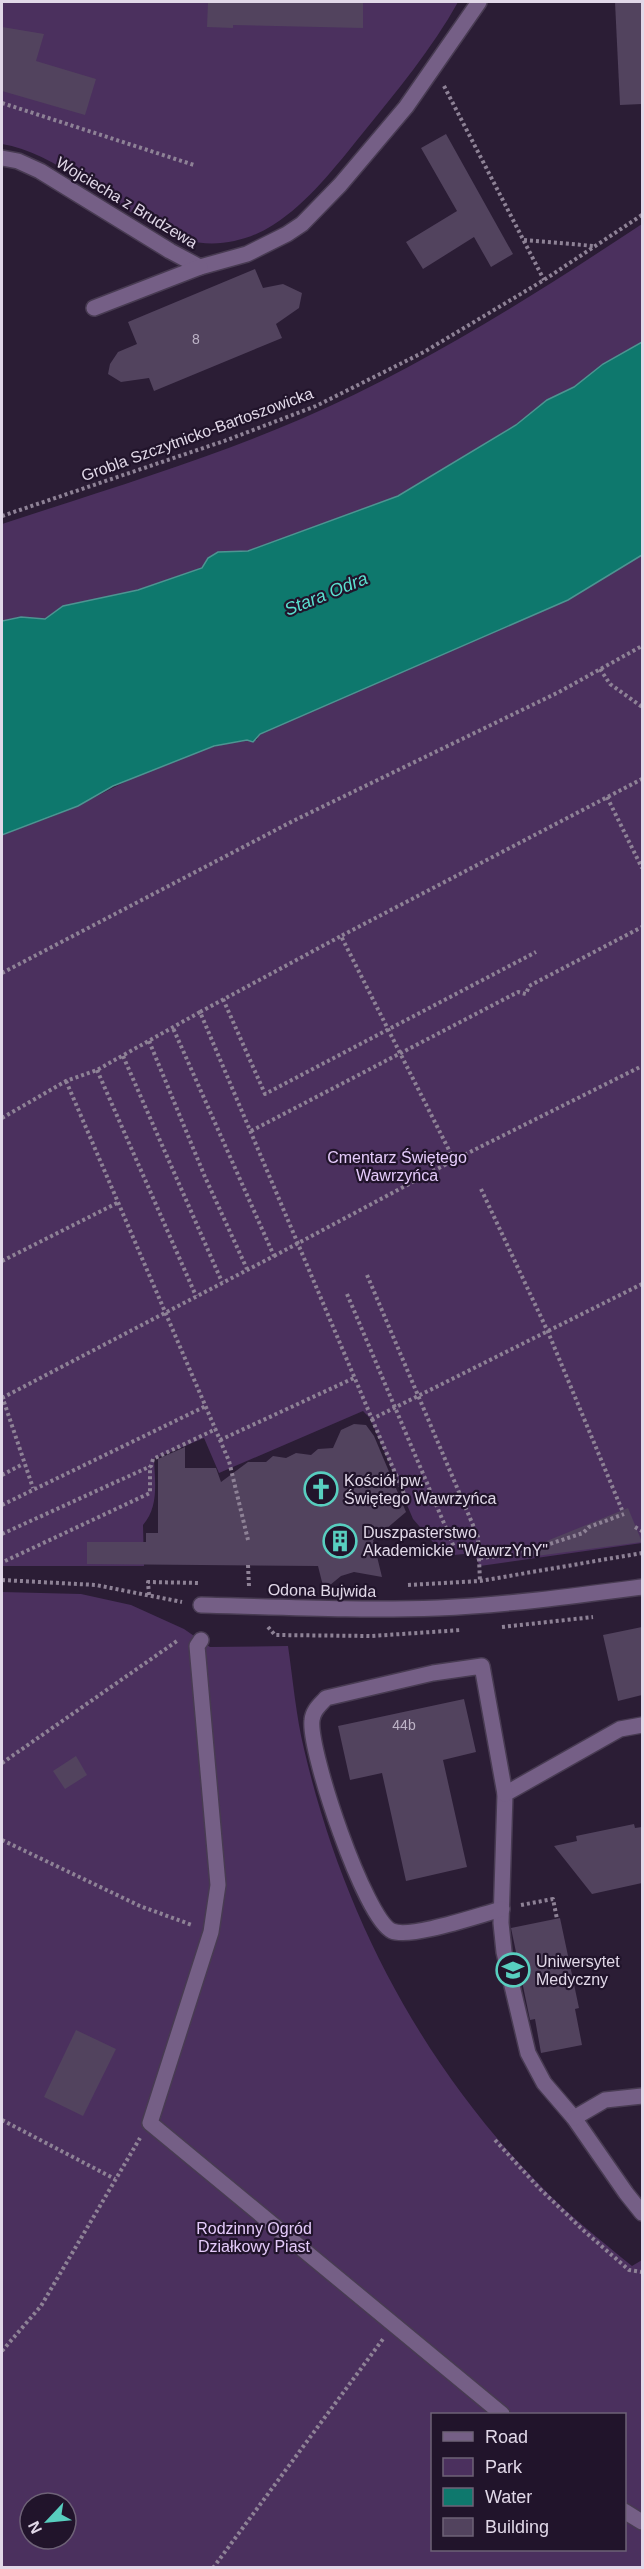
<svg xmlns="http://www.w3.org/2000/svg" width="644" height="2569" viewBox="0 0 644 2569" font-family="Arial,sans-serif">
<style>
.green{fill:#4b305e;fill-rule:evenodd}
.water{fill:#0e786d;stroke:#4d9592;stroke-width:1.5}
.building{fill:#52435e}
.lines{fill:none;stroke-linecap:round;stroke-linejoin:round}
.minor-casing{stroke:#483b52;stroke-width:18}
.path{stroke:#8e8296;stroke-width:4;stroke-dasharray:3 3;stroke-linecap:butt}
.minor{stroke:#755f86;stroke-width:15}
.labels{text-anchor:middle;stroke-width:4.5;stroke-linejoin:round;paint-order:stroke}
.number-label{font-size:14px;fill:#bdb3c6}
.street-label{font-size:16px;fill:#e1d8e8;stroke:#21142b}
.park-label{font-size:16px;fill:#e5cbfb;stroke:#21142b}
.poi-label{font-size:16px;fill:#e1d8e8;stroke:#21142b;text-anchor:start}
.water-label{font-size:18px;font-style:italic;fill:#5adfce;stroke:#21142b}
</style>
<rect width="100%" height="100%" fill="#2b1d35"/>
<g class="green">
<path d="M2 2H458C432 49 396 92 362 134 336 166 308 203 273 225 239 247 196 250 161 230 113 205 54 152 2 144Z"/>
<path d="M642 224V342L603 364 574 387 547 400 516 425 398 496 248 551 208 558 202 568 138 590 63 606 45 619 21 617 2 621V524C102 491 204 461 301 419 421 367 533 296 642 224Z"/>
<path d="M642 555V1543L480 1566 473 1553 445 1556 413 1519 370 1418 363 1411 219 1473 204 1438 154 1459C155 1482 159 1507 143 1525L144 1566H2V835C27 825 55 817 79 805 134 778 194 743 257 740L259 734 568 600Z"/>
<path d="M2 1592 81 1594 131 1605 184 1629 210 1647 288 1646C293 1680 296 1716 304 1749 342 1912 420 2062 537 2182 566 2213 599 2239 632 2266L642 2260V2567L2 2568ZM432 2414H624V2550H432ZM30 2503H66V2539H30Z"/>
</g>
<polygon class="water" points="642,342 642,555 568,600 260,734 253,742 247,740 214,746 113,786 78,806 2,835 2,621 21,617 45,619 63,606 138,590 202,568 208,558 218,552 248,551 398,496 516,425 547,400 574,387 603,364"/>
<g class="building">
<polygon points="208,2 363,2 363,28 233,25 233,28 207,27"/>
<polygon points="615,2 642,2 642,104 620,105"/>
<polygon points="2,27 44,34 36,61 96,79 85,115 2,91"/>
<polygon points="446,134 513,254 491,267 474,237 423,269 406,242 457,211 421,148"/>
<polygon points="255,269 263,288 283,284 302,293 299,308 276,324 282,338 154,391 149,378 121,382 108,374 110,364 118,352 137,344 128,322"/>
<polygon points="354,1424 366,1425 374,1436 406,1512 373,1540 382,1577 354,1572 341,1576 324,1590 318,1566 87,1564 87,1542 146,1542 146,1533 158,1533 158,1459 185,1447 185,1468 216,1468 221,1482 248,1462 266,1462 273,1456 286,1458 296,1453 311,1455 318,1449 333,1448 341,1430"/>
<polygon points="628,1508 642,1542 529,1557 527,1549"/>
<polygon points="642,1627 642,1695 618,1701 603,1635"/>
<polygon points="464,1699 476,1752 443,1760 467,1867 406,1881 382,1773 350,1780 338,1726"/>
<polygon points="76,1756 87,1775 65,1789 53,1771"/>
<polygon points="634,1824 635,1828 642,1827 642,1883 592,1894 554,1846 577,1841 576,1836"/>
<polygon points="560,1918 579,2008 575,2009 582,2045 541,2053 535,2019 530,2020 511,1928"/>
<polygon points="76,2030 116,2049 83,2116 44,2097"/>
</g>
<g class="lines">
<g class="minor-casing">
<g id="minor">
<polyline points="2,158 18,161 40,171 170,251 200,267 247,254 287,234 302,224 340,185 406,107 479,2"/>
<polyline points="94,308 200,267"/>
<path d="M201 1605C280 1607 359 1611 438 1608 507 1605 574 1596 642 1587"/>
<polyline points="201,1640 197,1646 218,1885 211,1932 150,2123 502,2414"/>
<polyline points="642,1725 620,1729 505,1794 501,1923 504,1952 528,2053 544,2083 574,2118 626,2193 642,2213"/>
<path d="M502 1909C479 1915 411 1939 392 1931 365 1919 308 1750 312 1720 313 1710 320 1705 326 1698L433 1673 482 1666 505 1794"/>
<polyline points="574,2118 605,2100 642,2096"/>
<polyline points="624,2511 642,2522"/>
</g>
</g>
<g class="path">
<polyline points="444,86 544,280"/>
<polyline points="2,103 194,165"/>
<polyline points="524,240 594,246"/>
<polyline points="2,516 227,440 316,406 424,352 544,280 642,215"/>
<polyline points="600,669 610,684 642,707"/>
<polyline points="607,797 642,868"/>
<polyline points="2,973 293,821 559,692 642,646"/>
<polyline points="223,999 265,1094 536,952"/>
<polyline points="200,1012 341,936"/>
<polyline points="149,1041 205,1177 247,1269"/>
<polyline points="123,1056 222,1282"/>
<polyline points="97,1070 196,1296"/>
<polyline points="66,1081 229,1461 248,1540"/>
<polyline points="2,1118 66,1081 97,1070 200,1012 372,1419 642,1284"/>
<polyline points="251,1131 518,992 526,994 529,986 642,927"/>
<polyline points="454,1160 642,1066"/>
<polyline points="481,1189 548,1332 622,1510"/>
<polyline points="274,1256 454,1160 341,936 642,779"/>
<polyline points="2,1261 119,1202"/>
<polyline points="367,1275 478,1537 480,1581"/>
<polyline points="347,1294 454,1547"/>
<polyline points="2,1396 33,1488"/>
<polyline points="2,1398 274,1256 173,1028"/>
<polyline points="372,1419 408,1503"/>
<polyline points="220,1440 354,1378"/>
<polyline points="2,1475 23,1464"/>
<polyline points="2,1505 206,1406"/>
<polyline points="635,1527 642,1531"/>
<polyline points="2,1534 151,1466 153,1459 216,1429"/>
<polyline points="480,1558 519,1554 583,1533 589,1527 624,1514"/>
<polyline points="5,1561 150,1493 150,1466"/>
<polyline points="248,1565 249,1586"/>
<polyline points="2,1580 96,1585 182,1602"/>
<polyline points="408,1585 480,1581 642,1553"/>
<polyline points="149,1595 148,1582 200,1583"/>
<polyline points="268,1627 275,1635 372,1636 461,1630"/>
<polyline points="502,1627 593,1617"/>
<polyline points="2,1763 177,1641"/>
<polyline points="2,1840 140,1906 192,1925"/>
<polyline points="521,1905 553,1899 557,1919"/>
<polyline points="2,2120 115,2179"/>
<polyline points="495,2140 539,2188 583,2230 629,2270 642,2272"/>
<polyline points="2,2351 41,2306 140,2138"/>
<polyline points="213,2568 383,2339"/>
</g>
<use href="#minor" class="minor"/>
</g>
<defs>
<g id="church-ring" transform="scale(1.725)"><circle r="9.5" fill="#21142b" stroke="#58cebf" stroke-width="1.5"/><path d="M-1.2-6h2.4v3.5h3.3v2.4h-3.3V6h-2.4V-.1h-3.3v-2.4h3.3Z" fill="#58cebf"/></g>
<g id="building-ring" transform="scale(1.725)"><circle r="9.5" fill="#21142b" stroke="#58cebf" stroke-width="1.5"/><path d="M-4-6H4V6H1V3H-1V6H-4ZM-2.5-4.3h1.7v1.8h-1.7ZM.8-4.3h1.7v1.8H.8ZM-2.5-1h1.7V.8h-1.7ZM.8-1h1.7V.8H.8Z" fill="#58cebf"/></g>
<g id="university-ring" transform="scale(1.725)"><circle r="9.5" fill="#21142b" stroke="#58cebf" stroke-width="1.5"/><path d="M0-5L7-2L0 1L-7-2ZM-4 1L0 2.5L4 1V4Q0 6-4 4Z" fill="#58cebf"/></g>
</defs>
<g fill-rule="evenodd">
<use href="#church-ring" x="321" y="1489"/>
<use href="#building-ring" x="340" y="1541"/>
<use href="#university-ring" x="513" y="1970"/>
</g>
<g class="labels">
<g class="number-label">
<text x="196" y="344">8</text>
<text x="404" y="1730">44b</text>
</g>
<g class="street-label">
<text transform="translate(127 202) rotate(31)" y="6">Wojciecha z Brudzewa</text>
<text transform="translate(197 434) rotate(-20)" y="6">Grobla Szczytnicko-Bartoszowicka</text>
<text transform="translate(322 1590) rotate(1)" y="6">Odona Bujwida</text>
</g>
<g class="park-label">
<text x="397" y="1163">Cmentarz Świętego<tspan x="397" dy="18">Wawrzyńca</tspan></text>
<text x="254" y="2234">Rodzinny Ogród<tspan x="254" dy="18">Działkowy Piast</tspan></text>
</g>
<g class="poi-label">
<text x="344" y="1486">Kościół pw.<tspan x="344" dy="18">Świętego Wawrzyńca</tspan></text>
<text x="363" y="1538">Duszpasterstwo<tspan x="363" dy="18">Akademickie "WawrzYnY"</tspan></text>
<text x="536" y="1967">Uniwersytet<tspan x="536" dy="18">Medyczny</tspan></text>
</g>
<g class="water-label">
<text transform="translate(326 594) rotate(-22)" y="6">Stara Odra</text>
</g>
</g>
<rect width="644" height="2569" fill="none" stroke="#e1d8e8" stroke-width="6"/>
<rect x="431" y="2413" width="195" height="138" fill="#21142b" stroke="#6e6277" stroke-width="1.5"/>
<rect x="443" y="2432" width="30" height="9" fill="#755f86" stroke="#6e6277" stroke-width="1.5"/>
<text x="485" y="2443" font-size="18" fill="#e1d8e8">Road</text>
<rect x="443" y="2458" width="30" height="18" fill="#4b305e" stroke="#6e6277" stroke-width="1.5"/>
<text x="485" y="2473" font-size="18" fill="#e1d8e8">Park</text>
<rect x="443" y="2488" width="30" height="18" fill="#0e786d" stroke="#6e6277" stroke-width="1.5"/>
<text x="485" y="2503" font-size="18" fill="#e1d8e8">Water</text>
<rect x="443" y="2518" width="30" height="18" fill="#52435e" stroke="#6e6277" stroke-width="1.5"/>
<text x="485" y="2533" font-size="18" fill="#e1d8e8">Building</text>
<g transform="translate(48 2521) rotate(244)"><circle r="28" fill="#21142b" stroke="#6e6277" stroke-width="1.5"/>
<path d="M0-4.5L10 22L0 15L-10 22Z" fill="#58cebf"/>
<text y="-9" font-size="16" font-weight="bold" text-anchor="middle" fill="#e1d8e8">N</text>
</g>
</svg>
